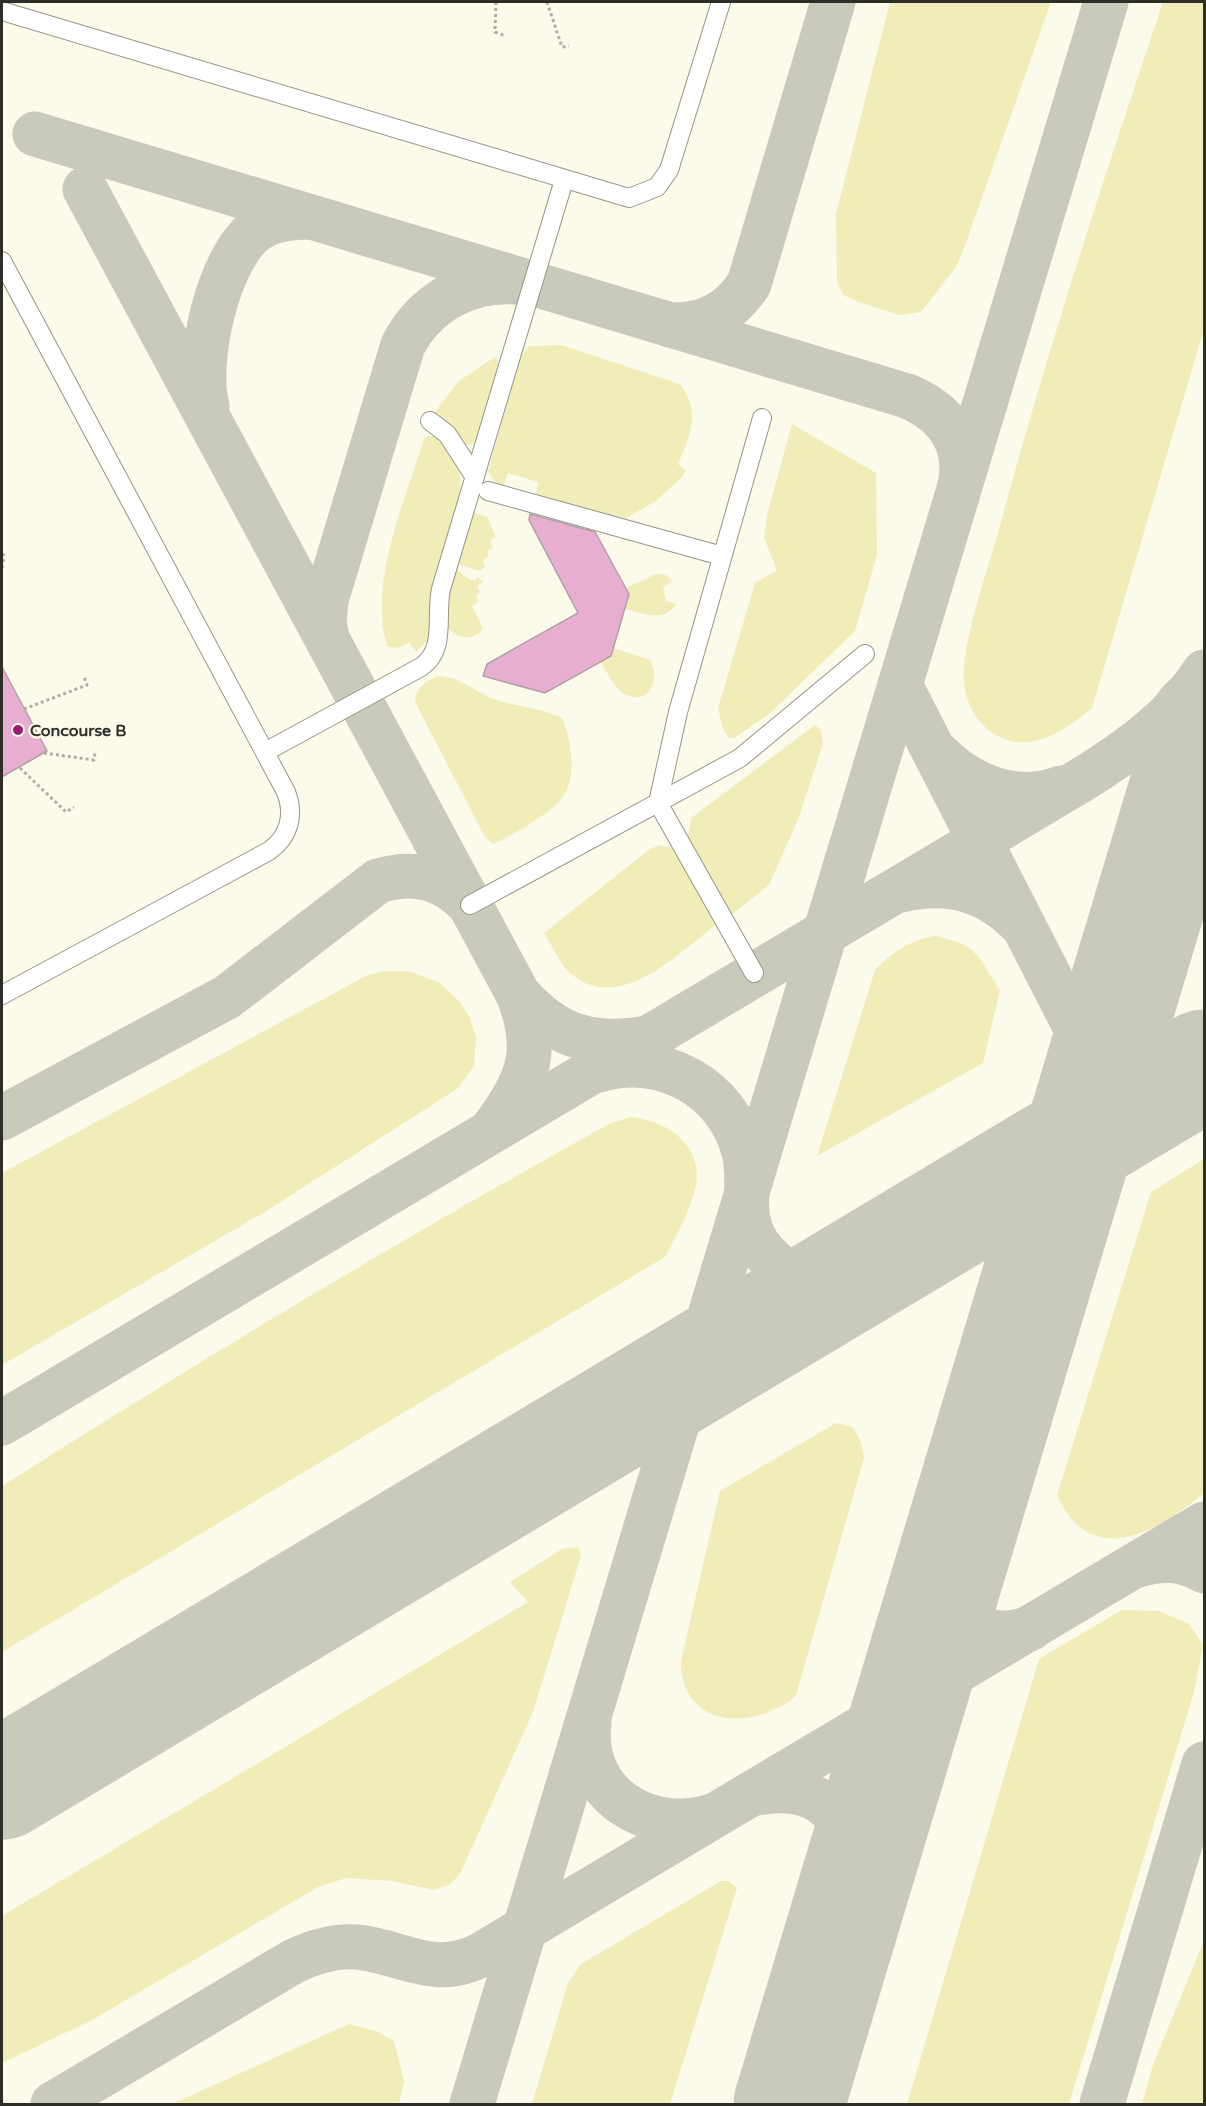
<svg xmlns="http://www.w3.org/2000/svg" width="1206" height="2106" viewBox="0 0 1206 2106" font-family="'Varela Round',sans-serif">
<style>
.green{fill:#f0edb8}
.lines{fill:none;stroke-linecap:round;stroke-linejoin:round}
.taxiway{stroke:#cacabc;stroke-width:45}
.runway{stroke:#cacabc;stroke-width:111}
.building{fill:#e7aecf;stroke:#afa1a9;stroke-width:1.5}
.minor-casing{stroke:#969588;stroke-width:20}
.path{stroke:#b0afa3;stroke-width:3;stroke-dasharray:3 3;stroke-linecap:butt}
.minor{stroke:#fff;stroke-width:18}
.poi-dot{fill:#9a1d74;stroke:#fbfaeb;stroke-width:2}
.labels{text-anchor:middle;stroke-width:4.5;stroke-linejoin:round;paint-order:stroke}
.poi-label{font-size:16px;font-weight:bold;fill:#2e2e28;stroke:#fbfaeb;text-anchor:start}
</style>
<rect width="100%" height="100%" fill="#fbfaeb"/>
<g class="green">
<polygon points="890,2 1051,2 963,251 956,267 921,312 900,315 858,302 843,295 837,281 836,214"/>
<path d="M1163 2H1204V329L1092 708C1076 721 1061 733 1042 739 1003 753 967 722 964 682 961 644 987 572 998 533 1046 354 1104 177 1163 2Z"/>
<path d="M561 345 680 384C701 413 691 434 678 464L685 470 684 475 656 501 619 522 536 498 538 482 508 473 503 487 497 485 488 471 520 357 529 346Z"/>
<polygon points="495,357 499,363 477,439 473,444 465,445 435,412 459,381"/>
<polygon points="792,424 876,473 877,555 855,631 769,714 734,738 728,737 723,729 718,708 755,583 777,570 764,538 768,511"/>
<path d="M428 436C439 435 444 441 450 450 479 493 440 549 431 595 428 610 431 626 427 641L416 652 409 642 398 648 387 646C368 581 405 502 424 439Z"/>
<path d="M473 512 487 517 496 537 490 540 493 547 487 551 489 556 483 560 485 567 479 571 458 564 457 570 467 578 475 581 477 577 483 582 477 586 480 592 476 596 478 602 472 606 483 629C472 641 458 640 447 627V600Z"/>
<path d="M656 574 666 575 673 581 663 587 666 601 676 604C665 623 642 613 625 609L629 594 626 588Z"/>
<path d="M614 648 650 660C662 681 647 708 623 693 613 686 607 672 601 662L611 656Z"/>
<path d="M437 676C457 676 472 689 489 697 512 707 539 707 562 718 571 739 578 778 562 798 549 815 512 835 493 844L485 837 415 702C416 687 425 683 437 676Z"/>
<polygon points="815,725 821,730 823,744 799,817 769,885 731,915 688,837 691,818"/>
<path d="M660 845 675 849 717 924C678 953 618 1017 569 972 559 962 552 945 544 933L650 849Z"/>
<path d="M934 936C979 945 976 954 1000 990L983 1063 817 1156 875 970C893 952 908 941 934 936Z"/>
<polygon points="383,971 408,971 440,983 459,1001 470,1018 476,1037 474,1066 457,1089 263,1213 2,1365 2,1173 364,977"/>
<path d="M631 1117C666 1120 703 1145 696 1185 691 1210 677 1234 665 1257L2 1652V1486C201 1360 404 1237 611 1123Z"/>
<path d="M1204 1159V1493C1157 1532 1091 1571 1057 1495L1151 1192Z"/>
<path d="M836 1423 853 1427 861 1442 864 1458 796 1695C788 1704 779 1707 768 1712 725 1730 680 1711 681 1661L720 1491Z"/>
<polygon points="578,1547 581,1556 533,1712 460,1874 450,1884 435,1890 392,1881 346,1878 318,1887 92,2020 2,2063 2,1916 528,1602 510,1582 562,1549"/>
<polygon points="1122,1610 1159,1611 1189,1624 1203,1645 1194,1692 1069,2104 907,2104 1039,1659"/>
<polygon points="721,1881 729,1881 737,1888 670,2104 532,2104 568,1983 581,1964"/>
<polygon points="1204,1940 1204,2104 1142,2104 1153,2065"/>
<polygon points="349,2024 378,2032 394,2041 404,2081 399,2104 172,2104"/>
</g>
<g class="lines">
<g class="taxiway">
<path d="M35 134 907 396C943 411 967 438 961 480"/>
<path d="M85 189 518 994C555 1036 592 1048 647 1038"/>
<path d="M670 325C705 326 730 313 749 284L833 2"/>
<path d="M207 406C195 362 218 258 256 230 272 219 291 217 310 217"/>
<path d="M327 638 324 622 326 600 403 345C425 303 467 279 515 282"/>
<polyline points="900,685 1080,1036 1089,1082 1079,1140"/>
<path d="M938 754C969 786 1017 805 1061 788"/>
<path d="M901 890C948 879 987 889 1021 924"/>
<path d="M599 1070C662 1051 728 1088 744 1152 750 1174 744 1198 748 1220 754 1252 791 1284 824 1283 836 1282 848 1276 859 1272"/>
<path d="M2 1118 227 997 378 881C415 870 444 877 470 905"/>
<path d="M494 1127C529 1080 540 1050 518 994"/>
<path d="M2 1423 1083 779C1129 750 1174 719 1204 672"/>
<path d="M1135 1566C1160 1558 1182 1558 1204 1571"/>
<path d="M947 1579C957 1623 987 1643 1031 1628"/>
<polyline points="880,1709 904,1678 929,1640"/>
<path d="M589 1723C580 1794 648 1836 712 1816"/>
<polyline points="2,1775 27,1768"/>
<path d="M751 1794C816 1781 844 1808 859 1869"/>
<path d="M53 2104 294 1961C313 1952 335 1945 357 1947 403 1952 432 1978 479 1956L1204 1524"/>
<polyline points="472,2104 1106,2"/>
<polyline points="1102,2104 1204,1764"/>
</g>
<g class="runway">
<polyline points="2,1784 1204,1065"/>
<polyline points="789,2104 1204,724"/>
</g>
</g>
<g class="building">
<polygon points="530,514 595,532 629,594 611,656 545,693 483,676 487,664 578,613 529,520"/>
<polygon points="2,667 47,751 2,777"/>
</g>
<g class="lines">
<g class="minor-casing">
<g id="minor">
<polyline points="2,11 629,198 657,187 669,170 721,2"/>
<path d="M2 261 286 792C295 815 289 837 269 851L2 995"/>
<polyline points="430,421 447,434 475,477"/>
<polyline points="488,491 722,556"/>
<path d="M265 752 421 667C447 650 435 615 441 589L564 180"/>
<polyline points="470,905 740,758 865,654"/>
<polyline points="754,973 658,803 678,712 762,418"/>
</g>
</g>
<g class="path">
<polyline points="496,2 495,32 505,36"/>
<polyline points="547,2 562,47 569,46"/>
<polyline points="2,568 4,557 2,551"/>
<polyline points="24,709 87,685 84,677"/>
<polyline points="44,753 94,760 95,753"/>
<polyline points="20,768 66,812 74,807"/>
</g>
<use href="#minor" class="minor"/>
</g>
<circle class="poi-dot" cx="18" cy="730" r="6"/>
<g class="labels">
<g class="poi-label">
<text x="30" y="736">Concourse B</text>
</g>
</g>
<rect width="1206" height="2106" fill="none" stroke="#2e2e28" stroke-width="6"/>
</svg>
